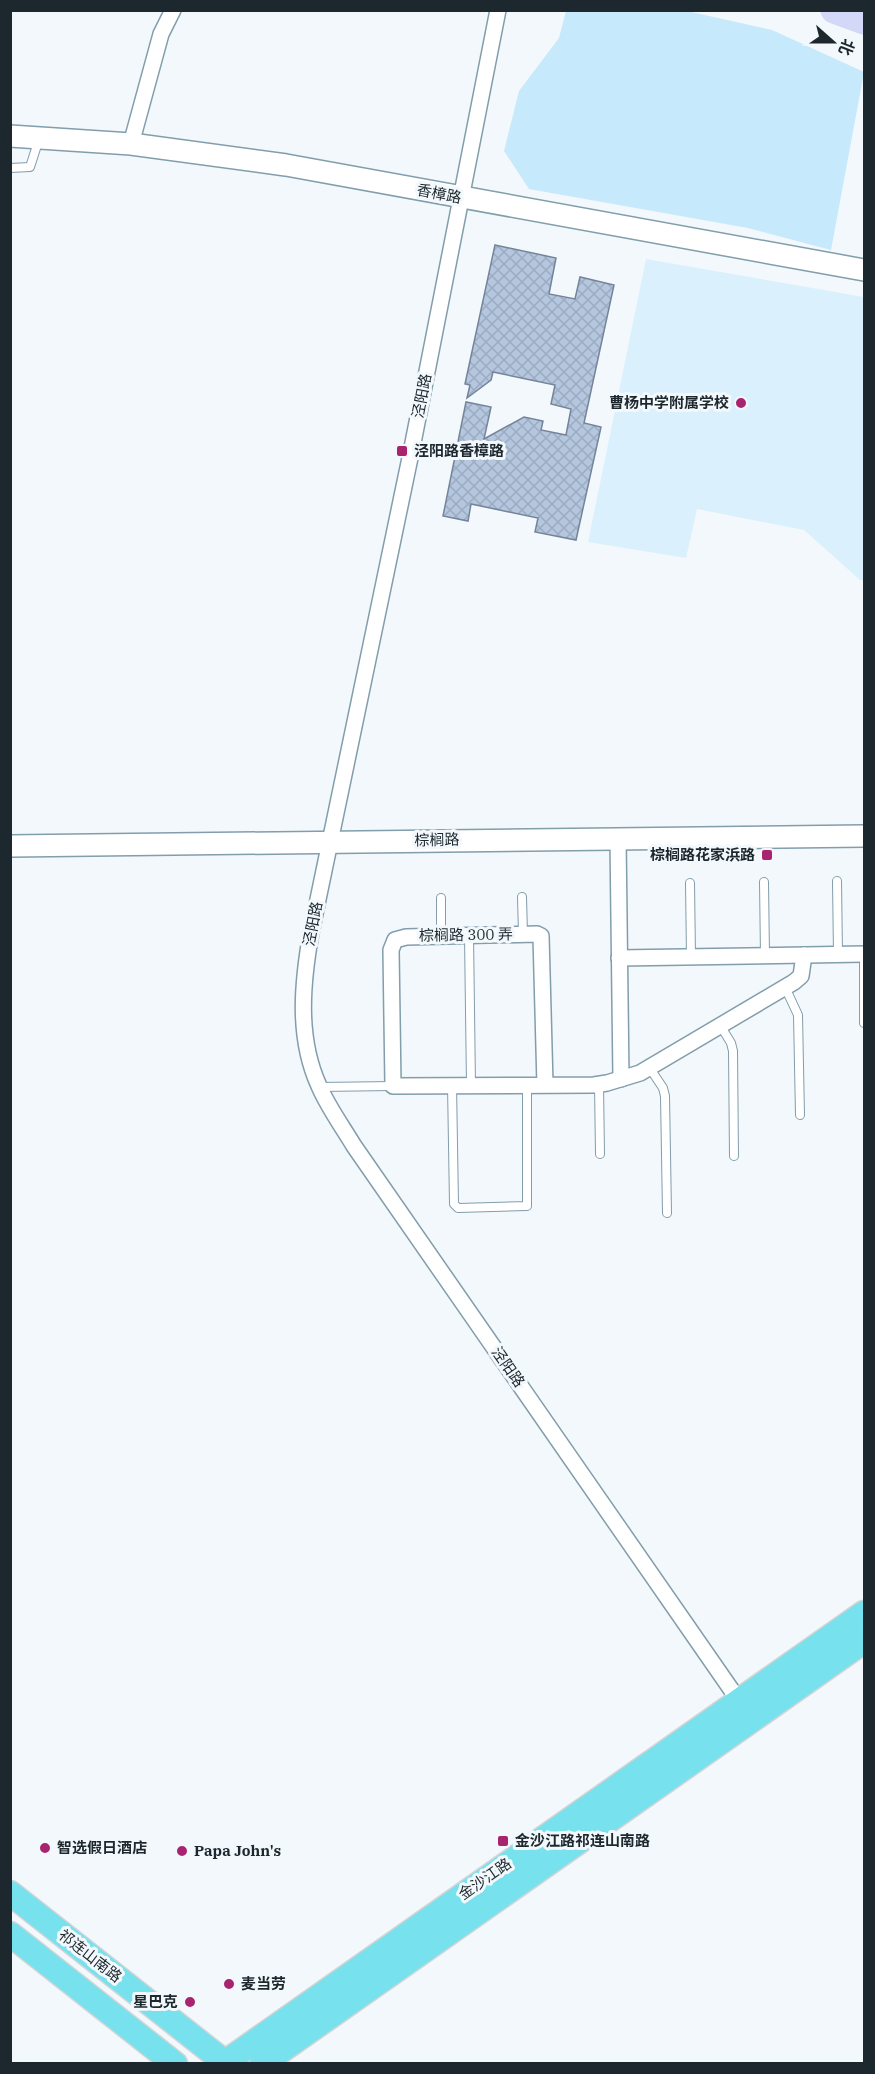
<svg xmlns="http://www.w3.org/2000/svg" width="875" height="2074" viewBox="0 0 875 2074" font-family="'IBM Plex Serif','Noto Sans SC',serif">
<style>
.built{fill:#daf1fd}
.park{fill:#c6e9fb}
.lines{fill:none;stroke-linecap:round;stroke-linejoin:round}
.river{stroke:#d3d7f8;stroke-width:27}
.building{fill:url(#building-cross-hatch);stroke:#74849a;stroke-width:1.5}
.lane-casing{stroke:#829dac;stroke-width:10}
.street-casing{stroke:#829dac;stroke-width:18}
.secondary-casing{stroke:#829dac;stroke-width:24}
.primary-casing{stroke:#d2d4d5;stroke-width:27}
.lane{stroke:#fff;stroke-width:8}
.street{stroke:#fff;stroke-width:15}
.secondary{stroke:#fff;stroke-width:21}
.primary{stroke:#77e1ed;stroke-width:24}
.poi-dot{fill:#a9246f;stroke:#f2f8fb;stroke-width:2}
.labels{text-anchor:middle;stroke-width:6;stroke-linejoin:round;paint-order:stroke}
.street-label{font-size:15px;fill:#1d282e;stroke:#f2f8fb}
.poi-label{font-size:15px;font-weight:bold;fill:#1d282e;stroke:#f2f8fb;text-anchor:start}
</style>
<defs>
<pattern id="building-cross-hatch" width="8" height="8" patternUnits="userSpaceOnUse" patternTransform="scale(1.5)"><rect width="8" height="8" fill="#b5c7df"/><path d="M0 0l8 8M0 8l8-8" fill="none" stroke="#9babc0"/></pattern>
</defs>
<rect width="100%" height="100%" fill="#f2f8fb"/>
<polygon class="built" points="646,259 864,297 864,580 860,580 804,530 697,509 686,558 588,542"/>
<polygon class="park" points="566,11 687,11 772,30 864,72 831,250 748,228 529,189 504,151 519,91 559,38"/>
<g class="lines">
<polyline class="river" points="834,10 864,21"/>
</g>
<polygon class="building" points="495,245 556,258 549,294 575,299 580,277 614,285 584,423 601,427 576,540 535,532 538,518 471,504 468,521 443,516 466,402 491,407 484,439 524,417 543,421 541,430 566,435 571,409 551,404 555,385 493,372 491,380 467,398 470,385 465,384"/>
<g class="lines">
<g class="lane-casing">
<g id="lane">
<polyline points="10,168 30,167 39,139"/>
<polyline points="837,881 838,955"/>
<polyline points="764,882 765,956"/>
<polyline points="690,883 691,957"/>
<polyline points="522,897 523,934"/>
<polyline points="441,898 441,936"/>
<polyline points="469,935 471,1085"/>
<polyline points="864,954 864,1023"/>
<polyline points="785,987 798,1015 800,1115"/>
<polyline points="720,1025 731,1043 733,1051 734,1156"/>
<polyline points="649,1067 663,1088 665,1096 667,1213"/>
<polyline points="599,1084 600,1154"/>
<polyline points="452,1085 454,1204 458,1208 527,1206 527,1085"/>
<polyline points="319,1087 393,1086"/>
</g>
</g>
<g class="street-casing">
<g id="street">
<path d="M498 10 411 453 311 933C302 984 297 1038 319 1086 328 1107 342 1126 354 1146L744 1708"/>
<polyline points="131,144 161,34 173,10"/>
<polyline points="618,838 621,1079"/>
<polyline points="619,958 864,954"/>
<polyline points="545,1085 541,936 537,934 406,937 395,940 391,950 393,1086 594,1085 607,1083 640,1073 794,982 801,976 804,955"/>
</g>
</g>
<g class="secondary-casing">
<g id="secondary">
<polyline points="10,136 131,144 286,165 864,270"/>
<polyline points="10,846 864,836"/>
</g>
</g>
<g class="primary-casing">
<g id="primary">
<polyline points="10,1893 227,2064"/>
<polyline points="10,1934 175,2064"/>
<polyline points="223,2064 864,1613"/>
<polyline points="262,2064 864,1641"/>
</g>
</g>
<use href="#lane" class="lane"/>
<use href="#street" class="street"/>
<use href="#secondary" class="secondary"/>
<use href="#primary" class="primary"/>
</g>
<g class="poi-dot">
<circle cx="741" cy="403" r="6"/>
<rect x="396" y="445" width="12" height="12" rx="3"/>
<rect x="761" y="849" width="12" height="12" rx="3"/>
<rect x="497" y="1835" width="12" height="12" rx="3"/>
<circle cx="45" cy="1848" r="6"/>
<circle cx="182" cy="1851" r="6"/>
<circle cx="229" cy="1984" r="6"/>
<circle cx="190" cy="2002" r="6"/>
</g>
<g class="labels">
<g class="street-label">
<text transform="translate(439 194) rotate(11)" y="5">香樟路</text>
<text transform="translate(422 396) rotate(-79)" y="5">泾阳路</text>
<text transform="translate(437 840) rotate(-1)" y="5">棕榈路</text>
<text transform="translate(313 924) rotate(-79)" y="5">泾阳路</text>
<text transform="translate(466 935) rotate(-1)" y="5">棕榈路 300 弄</text>
<text transform="translate(508 1367) rotate(55)" y="5">泾阳路</text>
<text transform="translate(485 1879) rotate(-35)" y="5">金沙江路</text>
<text transform="translate(90 1956) rotate(38)" y="5">祁连山南路</text>
</g>
<g class="poi-label">
<text x="729" y="408" text-anchor="end">曹杨中学附属学校</text>
<text x="414" y="456">泾阳路香樟路</text>
<text x="755" y="860" text-anchor="end">棕榈路花家浜路</text>
<text x="515" y="1846">金沙江路祁连山南路</text>
<text x="57" y="1853">智选假日酒店</text>
<text x="194" y="1856">Papa John's</text>
<text x="241" y="1989">麦当劳</text>
<text x="178" y="2007" text-anchor="end">星巴克</text>
</g>
</g>
<rect width="875" height="2074" fill="none" stroke="#1d282e" stroke-width="24"/>
<g transform="translate(833 42) rotate(111)" stroke="#f2f8fb" stroke-width="4.5" paint-order="stroke">
<path d="M0-4.5L10 22L0 15L-10 22Z" fill="#1d282e"/>
<text y="-9" font-size="16" font-weight="bold" text-anchor="middle" fill="#1d282e">北</text>
</g>
</svg>
